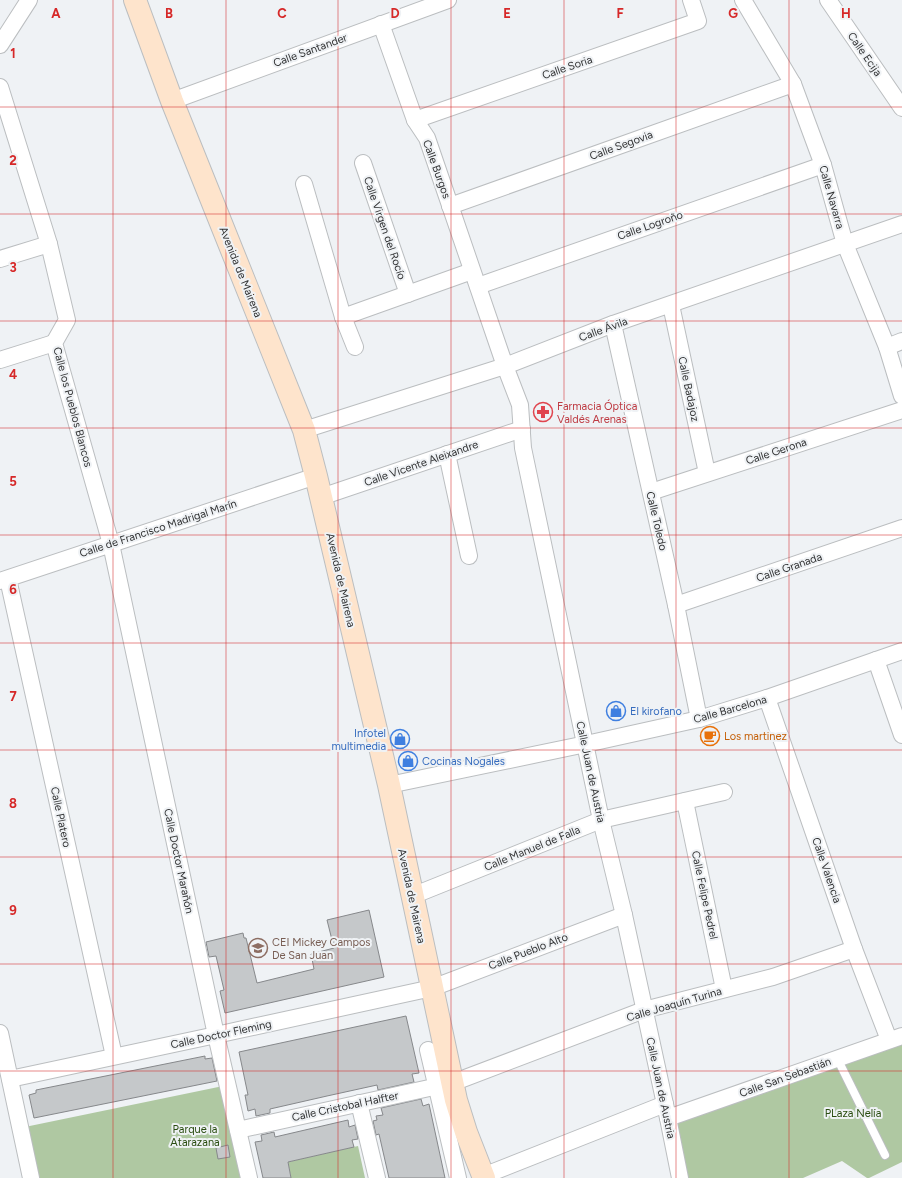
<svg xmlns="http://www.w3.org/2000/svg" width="902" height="1178" viewBox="0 0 902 1178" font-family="Figtree,sans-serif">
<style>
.green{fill:#afc8a2}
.building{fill:#c5c8ca;stroke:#86888b}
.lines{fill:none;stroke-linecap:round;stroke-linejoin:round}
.lane-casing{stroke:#bbbec0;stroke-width:10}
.street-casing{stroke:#bbbec0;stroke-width:18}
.secondary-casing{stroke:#bbbec0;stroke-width:24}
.lane{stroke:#fff;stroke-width:8}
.street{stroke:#fff;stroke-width:16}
.secondary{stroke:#fee4cc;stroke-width:22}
.grid{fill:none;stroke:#d62828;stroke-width:1;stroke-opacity:0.55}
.labels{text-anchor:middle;stroke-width:4;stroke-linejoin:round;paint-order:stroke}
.street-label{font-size:11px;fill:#313233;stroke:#eff2f5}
.health-label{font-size:11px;fill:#be3a42;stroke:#eff2f5;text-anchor:start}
.shop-label{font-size:11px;fill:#366cbe;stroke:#eff2f5;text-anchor:start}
.food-label{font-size:11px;fill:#c56008;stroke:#eff2f5;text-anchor:start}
.education-label{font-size:11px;fill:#785e54;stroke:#eff2f5;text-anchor:start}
.park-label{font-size:11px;fill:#294c0f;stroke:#eff2f5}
.grid-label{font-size:13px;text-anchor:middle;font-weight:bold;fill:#d62828;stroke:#eff2f5;stroke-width:4;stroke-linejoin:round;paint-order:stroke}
</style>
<rect width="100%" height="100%" fill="#eff2f5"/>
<g class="green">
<polygon points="902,1043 902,1162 869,1178 867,1178 842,1161 803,1178 684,1178 675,1123"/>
<polygon points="228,1085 249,1178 31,1178 20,1128"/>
<polygon points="358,1146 365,1178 291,1178 288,1162"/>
</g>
<g class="building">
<polygon points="369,910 384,977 225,1013 220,991 224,990 216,956 209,957 206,942 243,933 244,938 246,938 257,983 314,969 311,954 334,948 327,920"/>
<polygon points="406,1016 419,1073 412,1074 414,1082 378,1090 377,1085 327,1096 270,1109 270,1113 256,1116 255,1109 248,1111 245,1095 248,1095 239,1052"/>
<polygon points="205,1056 205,1059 212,1058 217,1081 34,1118 29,1095 36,1093 36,1090"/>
<polygon points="421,1099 423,1106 429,1104 445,1178 389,1178 379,1134 376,1135 373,1121 377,1120 376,1116 383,1115 381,1108"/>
<polygon points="348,1120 349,1127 355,1125 358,1139 352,1140 354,1147 288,1162 291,1178 263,1178 255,1142 262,1141 261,1135 274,1132 275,1137"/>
<polygon points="228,1145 230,1157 218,1159 216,1148"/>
</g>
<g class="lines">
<g class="lane-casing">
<polyline id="lane" points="837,1058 885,1155"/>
</g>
<g class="street-casing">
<g id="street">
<polyline points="743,0 793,84 823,165 845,244 887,347 902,396"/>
<polyline points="828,0 902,108"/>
<polyline points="381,24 415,120 427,138 505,366 520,405 523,448 601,820 624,915 668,1118 680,1178"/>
<polyline points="0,45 29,0"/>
<polyline points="0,87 49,244 67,320 54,343 111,544 216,1035 249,1178"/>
<polyline points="172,101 448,0"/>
<polyline points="415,120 698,21 691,0"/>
<polyline points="363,163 408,294"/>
<polyline points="304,184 343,317 355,347"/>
<polyline points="450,206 793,84"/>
<polyline points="0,259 49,244"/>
<polyline points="478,286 823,165"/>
<polyline points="671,305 707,473"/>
<polyline points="343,317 472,271"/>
<polyline points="613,324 676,605 699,719"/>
<polyline points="887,347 902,341"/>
<polyline points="0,360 54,343"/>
<polyline points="304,430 505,366 613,324 902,224"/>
<polyline points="447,454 469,556"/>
<polyline points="651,492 902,410"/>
<polyline points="321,497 522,429"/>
<polyline points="8,579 114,1056"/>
<polyline points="0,581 316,476"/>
<polyline points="676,605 902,528"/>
<polyline points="876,660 902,735"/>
<polyline points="767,698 854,949 889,1040"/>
<polyline points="389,785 586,744 699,719 767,698 902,651"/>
<polyline points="685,801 724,989"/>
<polyline points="412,896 601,820 724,792"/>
<polyline points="0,1033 31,1178"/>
<polyline points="428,1050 458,1178"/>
<polyline points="10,1079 216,1035 432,988 624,915"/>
<polyline points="359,1103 377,1178"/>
<polyline points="668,1118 902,1036"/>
<polyline points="238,1130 452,1083 644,1010 773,977 854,949"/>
<polyline points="483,1176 665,1104"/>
</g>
</g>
<g class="secondary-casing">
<polyline id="secondary" points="135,0 172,101 304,430 316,476 389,785 456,1100 466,1132 484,1178"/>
</g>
<use href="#lane" class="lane"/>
<use href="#street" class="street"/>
<use href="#secondary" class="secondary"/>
</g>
<path class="grid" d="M113 0V1178M226 0V1178M338 0V1178M451 0V1178M564 0V1178M676 0V1178M789 0V1178M0 107H902M0 214H902M0 321H902M0 428H902M0 535H902M0 643H902M0 750H902M0 857H902M0 964H902M0 1071H902"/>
<defs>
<g id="pharmacy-ring" transform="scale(1)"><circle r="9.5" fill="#eff2f5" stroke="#e0444e" stroke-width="1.5"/><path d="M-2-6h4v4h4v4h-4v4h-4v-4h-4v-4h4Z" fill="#e0444e"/></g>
<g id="shop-ring" transform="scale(1)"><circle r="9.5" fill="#eff2f5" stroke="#3f7fe0" stroke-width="1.5"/><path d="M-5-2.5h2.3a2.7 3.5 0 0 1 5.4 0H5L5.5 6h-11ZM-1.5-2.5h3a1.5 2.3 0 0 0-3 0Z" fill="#3f7fe0"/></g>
<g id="cafe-ring" transform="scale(1)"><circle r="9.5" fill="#eff2f5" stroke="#e8710a" stroke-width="1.5"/><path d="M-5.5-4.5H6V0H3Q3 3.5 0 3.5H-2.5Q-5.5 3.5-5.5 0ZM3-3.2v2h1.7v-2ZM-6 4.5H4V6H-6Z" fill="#e8710a"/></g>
<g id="school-ring" transform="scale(1)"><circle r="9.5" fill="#eff2f5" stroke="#8d6e63" stroke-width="1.5"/><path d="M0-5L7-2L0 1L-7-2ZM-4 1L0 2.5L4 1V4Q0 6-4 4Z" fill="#8d6e63"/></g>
</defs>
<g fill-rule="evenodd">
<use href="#pharmacy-ring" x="543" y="412"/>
<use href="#shop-ring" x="616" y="711"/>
<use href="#cafe-ring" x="710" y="736"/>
<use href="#shop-ring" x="400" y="739"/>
<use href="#shop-ring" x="408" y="761"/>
<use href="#school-ring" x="258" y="948"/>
</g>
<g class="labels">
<g class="street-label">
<text transform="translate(310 50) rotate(-20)" y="4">Calle Santander</text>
<text transform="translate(865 54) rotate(55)" y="4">Calle Ecija</text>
<text transform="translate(567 67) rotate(-19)" y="4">Calle Soria</text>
<text transform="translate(621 145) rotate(-20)" y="4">Calle Segovia</text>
<text transform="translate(437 169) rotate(70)" y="4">Calle Burgos</text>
<text transform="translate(832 197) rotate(74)" y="4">Calle Navarra</text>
<text transform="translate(650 225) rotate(-19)" y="4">Calle Logroño</text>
<text transform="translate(385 228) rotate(71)" y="4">Calle Virgen del Rocío</text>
<text transform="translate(241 272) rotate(68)" y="4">Avenida de Mairena</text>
<text transform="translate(603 329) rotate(-20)" y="4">Calle Ávila</text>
<text transform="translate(689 389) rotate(78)" y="4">Calle Badajoz</text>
<text transform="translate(73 407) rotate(75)" y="4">Calle los Pueblos Blancos</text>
<text transform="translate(776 451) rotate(-18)" y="4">Calle Gerona</text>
<text transform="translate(421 463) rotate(-19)" y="4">Calle Vicente Aleixandre</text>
<text transform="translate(657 521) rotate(77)" y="4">Calle Toledo</text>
<text transform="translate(158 528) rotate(-18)" y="4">Calle de Francisco Madrigal Marín</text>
<text transform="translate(789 567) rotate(-19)" y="4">Calle Granada</text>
<text transform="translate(341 580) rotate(77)" y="4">Avenida de Mairena</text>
<text transform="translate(730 709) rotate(-16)" y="4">Calle Barcelona</text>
<text transform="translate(591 772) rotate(78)" y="4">Calle Juan de Austria</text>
<text transform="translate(61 817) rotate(78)" y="4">Calle Platero</text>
<text transform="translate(532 848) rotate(-22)" y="4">Calle Manuel de Falla</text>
<text transform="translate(179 861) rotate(78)" y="4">Calle Doctor Marañón</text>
<text transform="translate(827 870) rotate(71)" y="4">Calle Valencia</text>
<text transform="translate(705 895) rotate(78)" y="4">Calle Felipe Pedrel</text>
<text transform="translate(412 896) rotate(78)" y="4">Avenida de Mairena</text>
<text transform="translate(528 951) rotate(-21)" y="4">Calle Pueblo Alto</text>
<text transform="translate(674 1004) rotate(-16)" y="4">Calle Joaquín Turina</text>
<text transform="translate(221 1034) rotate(-12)" y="4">Calle Doctor Fleming</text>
<text transform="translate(785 1077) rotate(-20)" y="4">Calle San Sebastián</text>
<text transform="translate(661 1088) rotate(78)" y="4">Calle Juan de Austria</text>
<text transform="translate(345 1106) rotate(-12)" y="4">Calle Cristobal Halfter</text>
</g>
<g class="health-label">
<text x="557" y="410">Farmacia Óptica<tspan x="557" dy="13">Valdés Arenas</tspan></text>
</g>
<g class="shop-label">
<text x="630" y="715">El kirofano</text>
<text x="386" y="737" text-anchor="end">Infotel<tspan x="386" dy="13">multimedia</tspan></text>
<text x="422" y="765">Cocinas Nogales</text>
</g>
<g class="food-label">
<text x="724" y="740">Los martinez</text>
</g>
<g class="education-label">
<text x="272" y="946">CEI Mickey Campos<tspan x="272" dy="13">De San Juan</tspan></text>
</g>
<g class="park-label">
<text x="853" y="1117">PLaza Nelía</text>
<text x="195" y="1133">Parque la<tspan x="195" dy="13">Atarazana</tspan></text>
</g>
</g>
<g class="grid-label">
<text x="56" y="18">A</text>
<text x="169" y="18">B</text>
<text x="282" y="18">C</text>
<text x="395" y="18">D</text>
<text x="507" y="18">E</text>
<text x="620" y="18">F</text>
<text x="733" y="18">G</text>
<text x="846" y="18">H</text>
<text x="13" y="58">1</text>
<text x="13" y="165">2</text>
<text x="13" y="272">3</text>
<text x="13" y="379">4</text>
<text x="13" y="486">5</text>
<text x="13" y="594">6</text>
<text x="13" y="701">7</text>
<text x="13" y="808">8</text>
<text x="13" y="915">9</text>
</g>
</svg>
